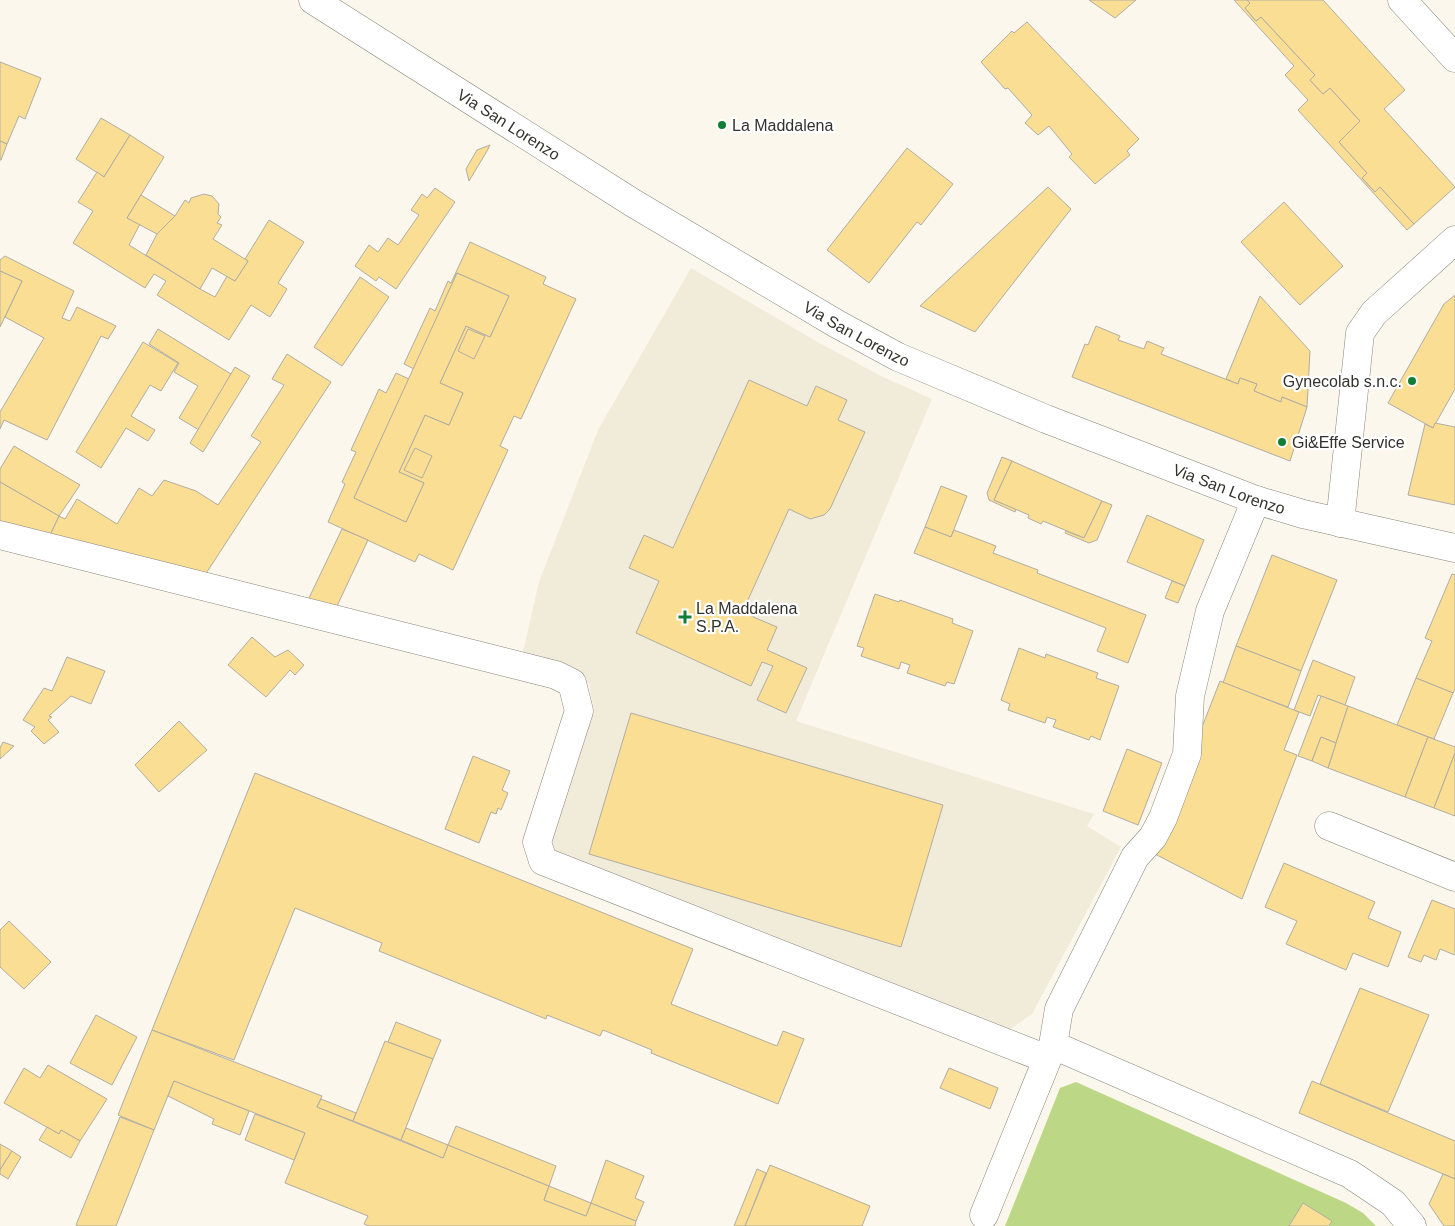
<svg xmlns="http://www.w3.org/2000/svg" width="1455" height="1226" viewBox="0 0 1455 1226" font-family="Helvetica,sans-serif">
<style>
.built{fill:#f1ebda}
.green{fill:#bcd785}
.building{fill:#f9de93;stroke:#b1ada3}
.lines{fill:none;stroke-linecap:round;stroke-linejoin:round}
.street-casing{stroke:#88857b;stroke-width:29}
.secondary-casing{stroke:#88857b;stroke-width:29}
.street{stroke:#fff;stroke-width:28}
.secondary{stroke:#fff;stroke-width:28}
.poi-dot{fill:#107e34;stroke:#fff;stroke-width:2}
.labels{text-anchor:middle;stroke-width:4.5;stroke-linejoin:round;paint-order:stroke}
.street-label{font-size:16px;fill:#33322e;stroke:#fff}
.poi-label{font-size:16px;fill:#33322e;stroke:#fff;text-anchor:start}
</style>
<rect width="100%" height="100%" fill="#fbf7ec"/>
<polygon class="built" points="691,268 821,344 881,376 932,399 796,721 1094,814 1087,826 1121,847 1032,1014 1009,1030 555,854 552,840 594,710 589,684 571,666 523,652 539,582 598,430"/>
<polygon class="green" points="1076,1082 1346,1203 1363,1213 1376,1226 1005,1226 1060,1088"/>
<g class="building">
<polygon points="1089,0 1136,0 1115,18"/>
<polygon points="1234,0 1247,0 1250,3 1245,8 1256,21 1261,17 1315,75 1310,80 1323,94 1330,88 1360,121 1339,142 1367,173 1362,178 1375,192 1380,187 1414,224 1407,230 1298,110 1308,100 1285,75 1294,66"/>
<polygon points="1247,0 1323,0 1405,90 1384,109 1455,187 1414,224 1380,187 1375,192 1362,178 1367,173 1339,142 1360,121 1330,88 1323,94 1310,80 1315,75 1261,17 1256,21 1245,8 1250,3"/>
<polygon points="1027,22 1139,139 1127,151 1130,155 1095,184 1069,157 1072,154 1049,126 1038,135 1025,123 1032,115 1008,88 1005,89 981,62 1012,31 1014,33"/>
<polygon points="0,62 41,78 25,119 19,116 7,144 0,141"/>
<polygon points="101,118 130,135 104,177 76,159"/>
<polygon points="130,135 164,157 127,218 140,224 129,245 200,289 215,297 227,276 235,281 248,261 245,259 269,220 304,242 278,283 287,289 270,317 251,305 229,340 157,295 166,281 154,274 145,288 73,243 93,211 78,202 97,172 104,177"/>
<polygon points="0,141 7,144 1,160 0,160"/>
<polygon points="490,145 487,151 469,181 466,169 477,150"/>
<polygon points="907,148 953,184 921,225 917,222 869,283 827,250"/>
<polygon points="1048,187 1071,209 975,332 920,306"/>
<polygon points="435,188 455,202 396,289 379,277 376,281 355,266 369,245 378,252 388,238 398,245 419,215 411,210 422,194 427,198"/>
<polygon points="204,194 212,196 219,204 218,214 221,217 217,223 222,225 213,239 248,261 235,281 212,268 200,289 146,255 157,234 175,216 185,200 189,203 191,198"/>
<polygon points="141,195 175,216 157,234 127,218"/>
<polygon points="1284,202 1343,266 1300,305 1241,242"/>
<polygon points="470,242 546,277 543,284 576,299 521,419 514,416 500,446 508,450 453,570 419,554 415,562 328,522 345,484 342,482 356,452 351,450 379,389 386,393 396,373 409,379 354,498 406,522 424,483 399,472 425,415 449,425 463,393 440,383 466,326 490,337 509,296 457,273 414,369 404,364 430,308 435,311 448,281 451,283"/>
<polygon points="5,256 74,291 62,318 70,321 77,307 116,326 108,339 101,336 47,440 4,420 0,429 0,412 44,338 5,317 22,281 0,271 0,260"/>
<polygon points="0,271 22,281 0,327"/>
<polygon points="457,273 509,296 490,337 466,326 440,383 463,393 449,425 425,415 399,472 424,483 406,522 354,498"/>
<polygon points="360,277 389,297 342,366 314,347"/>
<polygon points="1455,295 1455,389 1433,428 1388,403 1444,304"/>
<polygon points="1260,296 1310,351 1307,407 1282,397 1281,402 1254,391 1257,384 1240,378 1238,384 1226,379"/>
<polygon points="1096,326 1120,336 1118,340 1144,349 1147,341 1164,348 1161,354 1238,384 1240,378 1257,384 1254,391 1281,402 1282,397 1307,407 1290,461 1072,377 1085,344 1088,345"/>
<polygon points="158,329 231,374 199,430 179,418 198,386 174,372 179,363 149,344"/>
<polygon points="468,329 485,336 474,359 458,351"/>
<polygon points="143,342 178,363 161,391 150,385 131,416 155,430 148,441 126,428 101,468 76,452"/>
<polygon points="287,354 331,382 203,578 49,537 59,516 65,519 77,499 117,524 139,488 152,496 164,480 196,491 218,505 261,442 251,436 284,385 272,379"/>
<polygon points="235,367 250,376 203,452 190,443"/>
<polygon points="749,380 807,406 816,386 847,400 838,420 865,432 830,509 824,515 810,519 789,509 747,602 758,606 753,617 777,627 767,650 807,668 786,713 757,700 773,666 762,662 751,686 636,633 659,581 629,568 644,535 673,548"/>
<polygon points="1435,423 1455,427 1455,505 1408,495 1425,424 1433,428"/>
<polygon points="14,446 80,485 59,516 0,482 0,469"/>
<polygon points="415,448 432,456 422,478 404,470"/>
<polygon points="1002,457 1012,461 994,500 1016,509 1015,512 989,500 987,493"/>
<polygon points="1012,461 1102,501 1084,538 1043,521 1041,524 1028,518 1029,515 994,500"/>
<polygon points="0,482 59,516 49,537 0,524"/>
<polygon points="941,486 967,496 951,537 925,527"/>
<polygon points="1102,501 1112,505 1097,540 1089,543 1065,533 1066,531 1084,538"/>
<polygon points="1147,515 1204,540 1185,586 1127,562"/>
<polygon points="925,527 951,537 954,530 996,546 993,553 1038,570 1037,573 1146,615 1128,663 1097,651 1106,628 914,553"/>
<polygon points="342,529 368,540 337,606 308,600"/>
<polygon points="1272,555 1337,580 1301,671 1236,646"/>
<polygon points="1452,574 1455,575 1455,689 1453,693 1416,678 1432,641 1425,638"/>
<polygon points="1172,581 1185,586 1178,603 1165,598"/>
<polygon points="875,594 899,602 900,600 953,619 952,623 973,631 954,684 947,682 945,686 907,673 910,665 901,662 899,669 861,656 864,648 857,646"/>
<polygon points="252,637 275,657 288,650 304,665 295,675 290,670 266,697 228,665"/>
<polygon points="1236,646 1301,671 1288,707 1223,683"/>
<polygon points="1019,648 1045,658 1046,654 1098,673 1096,678 1119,686 1100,740 1091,736 1089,740 1053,727 1056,720 1047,717 1045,723 1008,710 1010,704 1001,700"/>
<polygon points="67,657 105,671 91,704 71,696 49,716 52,717 48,720 59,732 44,744 31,731 35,727 23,720 44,688 52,691"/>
<polygon points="1313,660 1355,677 1345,705 1318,695 1310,716 1294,710"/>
<polygon points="1416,678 1453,693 1434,739 1397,725"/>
<polygon points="1220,681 1299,712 1284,750 1297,755 1242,899 1153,853"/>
<polygon points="1321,696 1348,706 1336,743 1321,737 1312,761 1298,756"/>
<polygon points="1348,706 1428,737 1405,797 1328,768"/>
<polygon points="631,713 943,805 901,947 589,854"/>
<polygon points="179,721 207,750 159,792 135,765"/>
<polygon points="1321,737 1336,743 1328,768 1312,761"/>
<polygon points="1428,737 1455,747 1455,753 1434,808 1405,797"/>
<polygon points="3,742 14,746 0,759 0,748"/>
<polygon points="1127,749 1162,763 1138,825 1103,811"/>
<polygon points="1455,753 1455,816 1434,808"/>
<polygon points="473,756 510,771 502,790 508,793 501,810 498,808 496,814 491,812 479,843 445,829"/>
<polygon points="255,773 693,949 671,1004 777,1046 783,1031 804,1039 778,1104 651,1053 652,1050 603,1030 600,1036 547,1015 546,1019 379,951 382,943 295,908 234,1060 152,1030"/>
<polygon points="1284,863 1375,902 1368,918 1401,932 1388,967 1353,953 1346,970 1286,944 1297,921 1265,907"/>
<polygon points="1432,900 1455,909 1455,955 1440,949 1436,960 1424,955 1421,962 1408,957"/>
<polygon points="9,921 51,962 24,989 0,967 0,930"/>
<polygon points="1360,988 1429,1015 1388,1112 1320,1084"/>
<polygon points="96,1015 137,1037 112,1085 70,1063"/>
<polygon points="396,1022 441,1040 433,1059 388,1042"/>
<polygon points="152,1030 322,1096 317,1107 443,1158 448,1145 549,1186 544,1200 586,1216 591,1203 636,1221 635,1226 369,1226 364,1224 368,1216 285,1183 305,1133 174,1081 154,1130 118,1115"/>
<polygon points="385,1041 433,1059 401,1140 353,1121"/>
<polygon points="48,1065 107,1099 80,1141 61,1130 59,1134 4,1103 24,1068 40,1078"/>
<polygon points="949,1068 998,1088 990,1109 940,1088"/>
<polygon points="174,1081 249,1111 240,1135 212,1124 214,1119 168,1096"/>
<polygon points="1312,1081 1455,1141 1455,1179 1299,1113"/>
<polygon points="321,1099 356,1113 353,1121 317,1107"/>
<polygon points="255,1114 305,1133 294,1160 245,1140"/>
<polygon points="120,1117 154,1130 116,1226 79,1226 76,1225"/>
<polygon points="456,1126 556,1166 549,1186 448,1145"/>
<polygon points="47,1127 59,1134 61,1130 80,1141 71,1158 39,1140"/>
<polygon points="406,1128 448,1145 443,1158 401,1140"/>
<polygon points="0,1144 12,1151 0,1170"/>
<polygon points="12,1151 21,1157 8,1179 0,1174 0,1170"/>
<polygon points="606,1160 644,1176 635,1198 644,1202 636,1221 591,1203"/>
<polygon points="770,1165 870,1206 862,1226 745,1226"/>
<polygon points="757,1169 766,1173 745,1226 734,1226"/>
<polygon points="1443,1174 1455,1179 1455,1226 1444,1226 1429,1204"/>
<polygon points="549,1186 591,1203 586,1216 544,1200"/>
<polygon points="1303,1203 1332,1221 1329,1226 1289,1226"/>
</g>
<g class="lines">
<g class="street-casing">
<g id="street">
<polyline points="1402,0 1455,58"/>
<polyline points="1340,523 1360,333 1374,313 1455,240"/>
<polyline points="0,535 556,675 572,683 579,711 537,842 543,861 1047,1059"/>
<polyline points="1329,826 1455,877"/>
<polyline points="1053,1045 1059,1009 1135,857 1153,837 1163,818 1187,754 1190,696 1210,611 1256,500"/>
<polyline points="984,1215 1053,1045 1350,1174 1393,1203 1412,1226"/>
</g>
</g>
<g class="secondary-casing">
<g id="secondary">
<path id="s1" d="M313 0 633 203 837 324 898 357 1046 419 1256 500 1303 514 1455 548"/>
</g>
</g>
<use href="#street" class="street"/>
<use href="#secondary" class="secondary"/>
</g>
<g class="poi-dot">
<circle cx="722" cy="125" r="5"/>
<circle cx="1412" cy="381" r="5"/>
<circle cx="1282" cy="442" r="5"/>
<path d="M682.5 609.5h5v5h5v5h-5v5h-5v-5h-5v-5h5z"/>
</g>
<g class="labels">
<g class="street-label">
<text dy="6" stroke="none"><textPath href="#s1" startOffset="232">Via San Lorenzo</textPath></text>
<text dy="6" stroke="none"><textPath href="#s1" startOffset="638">Via San Lorenzo</textPath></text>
<text dy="6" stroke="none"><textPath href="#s1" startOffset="1042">Via San Lorenzo</textPath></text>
</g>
<g class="poi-label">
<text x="732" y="131">La Maddalena</text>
<text x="1402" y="387" text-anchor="end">Gynecolab s.n.c.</text>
<text x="1292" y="448">Gi&amp;Effe Service</text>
<text x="696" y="614">La Maddalena<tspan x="696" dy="18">S.P.A.</tspan></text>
</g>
</g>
</svg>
